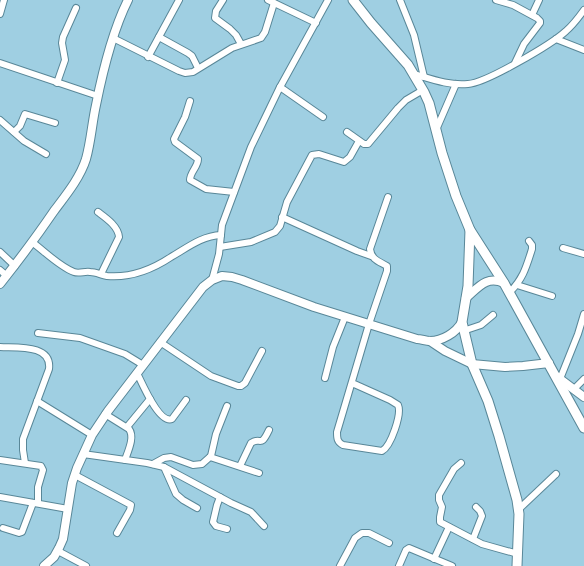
<svg xmlns="http://www.w3.org/2000/svg" width="584" height="566" viewBox="0 0 584 566" font-family="Helvetica,sans-serif">
<style>
.lines{fill:none;stroke-linecap:round;stroke-linejoin:round}
.minor-casing{stroke:#598798;stroke-width:8}
.tertiary-casing{stroke:#598798;stroke-width:10}
.secondary-casing{stroke:#598798;stroke-width:11}
.minor{stroke:#fff;stroke-width:6}
.tertiary{stroke:#fff;stroke-width:8}
.secondary{stroke:#fff;stroke-width:9}
</style>
<rect width="100%" height="100%" fill="#9fcfe2"/>
<g class="lines">
<g class="minor-casing">
<g id="minor">
<polyline points="223,0 216,11 215,18 230,29 236,35 241,44"/>
<polyline points="268,0 316,23"/>
<polyline points="400,0 414,35 424,77"/>
<polyline points="496,0 513,5 537,18 540,21 540,23 524,44 515,63"/>
<polyline points="0,14 4,0"/>
<polyline points="532,15 539,0"/>
<polyline points="159,37 188,53 192,56 198,68"/>
<polyline points="113,38 179,71 185,73 193,72 232,48 261,38 265,32 274,3"/>
<polyline points="556,39 584,50"/>
<polyline points="148,57 179,0"/>
<polyline points="0,63 98,96"/>
<path d="M414 74C431 79 450 86 468 84 486 83 552 44 566 31 573 25 579 17 584 10"/>
<polyline points="57,83 65,60 62,43 63,37 76,8"/>
<polyline points="280,87 323,117"/>
<path d="M190 101 185 117 174 139 175 142 198 159C198 167 190 172 190 180L206 189 234 192"/>
<polyline points="0,120 24,141 46,154"/>
<polyline points="436,130 456,84"/>
<polyline points="14,132 20,126 25,114 55,123"/>
<polyline points="347,132 364,144 368,144 398,108 406,100 423,90"/>
<path d="M98 212C106 218 118 226 119 237L101 274"/>
<polyline points="282,217 357,251 371,256"/>
<path d="M32 242C44 251 60 267 74 272 79 274 85 271 90 272 96 272 101 275 107 276 130 278 153 269 171 257 187 248 201 236 221 235"/>
<polyline points="220,247 251,242 275,232 280,226 287,202 312,155 319,154 344,162 350,157 359,141"/>
<polyline points="563,248 584,254"/>
<polyline points="0,252 15,266"/>
<polyline points="0,270 7,276"/>
<polyline points="212,280 219,254 222,225 251,147 279,89 328,0"/>
<polyline points="517,285 552,296"/>
<path d="M509 293C523 279 526 268 532 249V245L529 241"/>
<polyline points="463,331 481,325 493,315"/>
<polyline points="38,333 80,338 125,354 143,365"/>
<polyline points="160,342 211,376 238,386 241,386 245,383 262,351"/>
<path d="M0 347C17 348 52 344 49 369L23 439V450L25 463"/>
<path d="M137 373C142 383 159 424 172 419L186 400"/>
<polyline points="325,378 333,347 345,317"/>
<polyline points="560,379 578,334 584,314"/>
<path d="M352 383 390 400 398 405C402 414 391 446 382 451L343 445C337 442 337 438 337 432L369 324 387 271V266C378 261 371 259 370 249L388 197"/>
<polyline points="574,389 584,379"/>
<polyline points="37,401 92,435"/>
<path d="M105 414 129 429C135 437 128 451 125 460"/>
<polyline points="127,427 150,399"/>
<polyline points="83,454 147,463 164,467 231,503 251,512 264,526"/>
<polyline points="210,457 259,473"/>
<polyline points="0,460 41,466 43,470 38,487 38,503"/>
<polyline points="461,463 454,469 439,495 439,500 442,507 440,517 440,522 482,544 518,554"/>
<polyline points="153,464 164,458 171,457 193,465 202,464 211,456 216,434 227,406"/>
<path d="M240 466 251 443C261 436 260 449 269 430"/>
<polyline points="164,467 176,494 183,500 197,508"/>
<polyline points="75,475 131,505 130,510 117,533"/>
<polyline points="0,497 68,509"/>
<polyline points="220,497 217,505 213,522 216,526 227,529"/>
<polyline points="518,510 556,474"/>
<polyline points="3,528 19,533 22,532 33,503"/>
<polyline points="473,539 482,516 480,511 476,507"/>
<polyline points="58,551 86,566"/>
<polyline points="434,559 449,527"/>
<polyline points="340,566 355,538 362,533 369,533 389,543"/>
<polyline points="399,566 406,550 409,548 452,566"/>
</g>
</g>
<g class="tertiary-casing">
<g id="tertiary">
<path d="M0 284C19 260 37 236 54 211 66 195 80 178 86 159 91 141 92 123 96 105 103 70 112 32 128 0"/>
<path d="M466 298C478 288 486 275 504 283"/>
<polyline points="430,341 445,351 472,364 505,367 523,366 549,363"/>
<polyline points="556,376 584,397"/>
<path d="M44 566 54 557 59 548 63 539 72 483 77 468 92 435 108 411 203 287 212 280 222 276 232 277 242 280 314 307 417 339C421 339 426 341 430 341 442 341 456 333 462 322"/>
</g>
</g>
<g class="secondary-casing">
<g id="secondary">
<polyline points="353,0 371,23 408,65 424,92 429,103 442,153 456,196 470,230 504,283 584,428"/>
<polyline points="470,230 468,286 462,322 472,364 488,401 499,436 517,500 519,514 517,566"/>
</g>
</g>
<use href="#minor" class="minor"/>
<use href="#tertiary" class="tertiary"/>
<use href="#secondary" class="secondary"/>
</g>
</svg>
